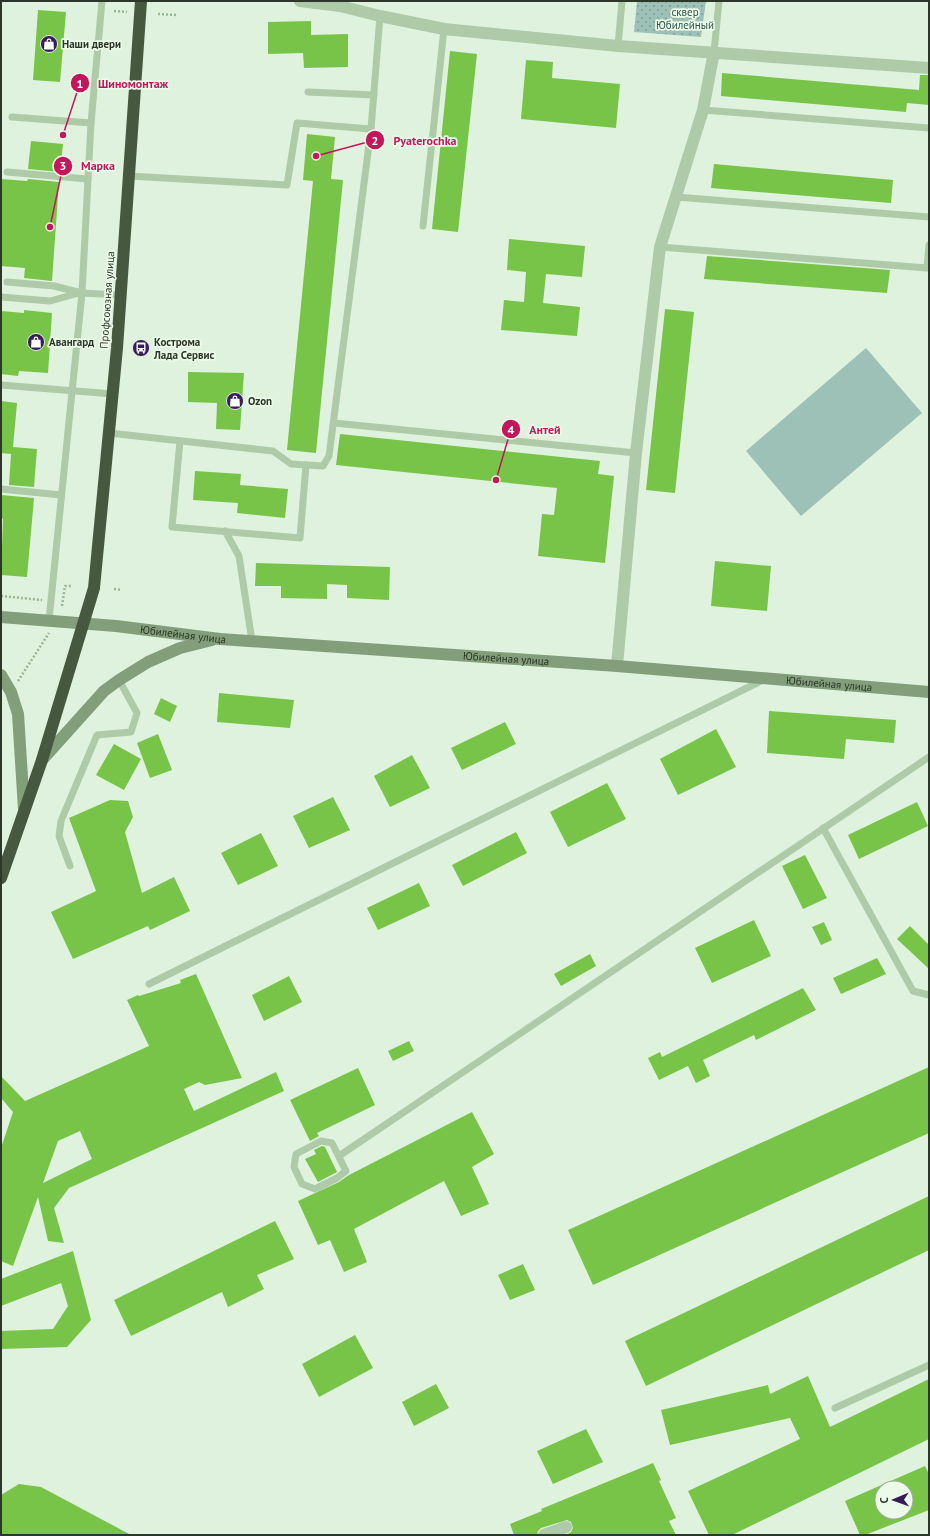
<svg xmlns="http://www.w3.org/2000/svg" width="930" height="1536" viewBox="0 0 930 1536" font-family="'PT Sans',sans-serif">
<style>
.grass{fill:url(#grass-dots)}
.garden{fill:#9dc1b6}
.building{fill:#78c448;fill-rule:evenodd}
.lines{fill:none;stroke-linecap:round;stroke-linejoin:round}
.path{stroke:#9ab693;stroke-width:2.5;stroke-dasharray:2 2;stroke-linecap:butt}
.lane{stroke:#aecaa9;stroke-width:7}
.street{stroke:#aecaa9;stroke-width:12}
.secondary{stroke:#839e7a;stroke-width:12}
.highway{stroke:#475840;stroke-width:12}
.labels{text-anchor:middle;stroke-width:3.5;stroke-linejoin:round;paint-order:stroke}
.park-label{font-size:11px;fill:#2d554b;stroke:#ebfae9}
.poi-label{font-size:11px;font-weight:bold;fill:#2d3729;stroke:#ebfae9;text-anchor:start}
.street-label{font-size:11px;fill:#2d3729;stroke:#ebfae9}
.leader{fill:none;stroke:#c2185b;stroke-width:1.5}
.callout-dot{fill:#c2185b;stroke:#ebfae9;stroke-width:1.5}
.mark-label{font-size:12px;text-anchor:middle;font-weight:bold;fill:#fff}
.callout-label{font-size:12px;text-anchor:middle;font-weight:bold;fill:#c2185b;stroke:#ebfae9;stroke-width:3.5;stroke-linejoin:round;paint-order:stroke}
</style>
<defs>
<pattern id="grass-dots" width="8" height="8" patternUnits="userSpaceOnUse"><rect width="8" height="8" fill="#9dc1b6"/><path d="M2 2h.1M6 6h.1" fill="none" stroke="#809e94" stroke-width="1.8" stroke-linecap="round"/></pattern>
</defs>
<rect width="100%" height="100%" fill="#dff2dd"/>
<polygon class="grass" points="637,1 706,1 701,37 634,32"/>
<polygon class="garden" points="866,348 922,413 801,516 746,451"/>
<g class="building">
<polygon points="38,10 66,12 60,82 33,80"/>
<polygon points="311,21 311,35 348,34 348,67 304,68 303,53 268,54 268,22"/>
<polygon points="450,51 477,54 458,232 432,229"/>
<polygon points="526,60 553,62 552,78 620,84 616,128 521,119"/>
<polygon points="722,73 919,90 920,75 929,75 929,105 907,103 906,112 721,96"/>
<polygon points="307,134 335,137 331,179 343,180 316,453 287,450 313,181 303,180"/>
<polygon points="31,141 63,144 60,172 28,169"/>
<polygon points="714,164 893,180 891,203 711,188"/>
<polygon points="1,179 27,181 28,179 59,182 52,281 24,278 25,268 1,266"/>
<polygon points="509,239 585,246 582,277 546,274 543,303 580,307 577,336 501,330 504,300 524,302 526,272 507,270"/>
<polygon points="707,256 890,270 887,293 704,279"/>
<polygon points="665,309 694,312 675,493 646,490"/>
<polygon points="24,310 52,313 48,373 19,371 18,376 1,374 1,311 24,313"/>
<polygon points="188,372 244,373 240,430 216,429 217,403 188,402"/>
<polygon points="1,401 17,403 13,447 37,449 34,487 9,485 11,454 1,453"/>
<polygon points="340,434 600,461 598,474 614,476 605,563 538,556 542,514 554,515 557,488 336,465"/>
<polygon points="195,471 241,474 240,485 288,489 285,518 237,513 238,503 193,500"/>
<polygon points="1,495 34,498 27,577 1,575 3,519 1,518"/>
<polygon points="715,561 771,566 767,611 711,606"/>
<polygon points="256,563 390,567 389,600 347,598 347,585 327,584 327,599 281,598 281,586 255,586"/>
<polygon points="219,693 294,700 290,728 217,722"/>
<polygon points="161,698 177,706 170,722 154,714"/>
<polygon points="769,711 896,720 894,743 846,739 844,759 767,753"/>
<polygon points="505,722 516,744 462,770 451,748"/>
<polygon points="716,729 736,767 678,795 660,759"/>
<polygon points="158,734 172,770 150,778 137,743"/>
<polygon points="114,744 141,759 124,790 96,775"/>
<polygon points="412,755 430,788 390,807 374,776"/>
<polygon points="607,783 626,819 568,847 550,812"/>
<polygon points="333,797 350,830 309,848 293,816"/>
<polygon points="110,800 128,801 133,817 125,832 142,893 174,877 190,911 150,930 148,926 73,959 51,912 96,891 69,818"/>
<polygon points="917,802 928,826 859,859 848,835"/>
<polygon points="516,832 527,853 463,886 452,865"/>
<polygon points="261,833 278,866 238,885 221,853"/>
<polygon points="805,855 827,898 803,909 782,866"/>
<polygon points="419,883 430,906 378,930 367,908"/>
<polygon points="754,920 771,956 712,983 695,948"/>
<polygon points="824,922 832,940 821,945 812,927"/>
<polygon points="910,926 929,945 929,969 897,939"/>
<polygon points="590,954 596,966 561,986 554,974"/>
<polygon points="877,958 886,974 841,994 833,978"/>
<path d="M196 974 242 1078 205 1085 199 1082 184 1089 194 1111 276 1072 284 1091 69 1188 54 1208 64 1243 48 1241 38 1197 13 1266 1 1261V1148L13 1112 1 1098V1076L25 1101 149 1046 127 1000 138 995 139 996 181 983 180 980ZM80 1131 92 1159 43 1183 58 1141Z"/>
<polygon points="289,976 302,1002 264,1021 252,995"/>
<polygon points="803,988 816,1010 756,1040 754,1035 703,1060 710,1076 696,1083 688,1066 659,1080 648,1058 660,1052 662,1057"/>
<polygon points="409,1041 414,1051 393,1061 388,1051"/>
<polygon points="929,1067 929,1133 593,1285 568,1230"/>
<polygon points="358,1068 375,1105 317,1133 319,1136 310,1141 290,1100"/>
<polygon points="472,1112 494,1154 472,1167 489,1204 461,1216 444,1181 354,1229 367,1262 344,1272 330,1240 318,1245 298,1201 339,1182 349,1175"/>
<polygon points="322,1146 325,1147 337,1172 318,1182 305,1159 316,1154 314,1150"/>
<polygon points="929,1196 929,1250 646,1386 625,1341"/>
<polygon points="275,1221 294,1259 257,1275 264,1289 228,1307 222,1292 131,1336 114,1300"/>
<polygon points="73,1251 91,1320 67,1347 1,1349 1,1331 53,1329 68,1306 61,1283 1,1306 1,1279"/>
<polygon points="523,1264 535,1290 510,1300 498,1275"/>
<polygon points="355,1335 373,1368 319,1397 302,1364"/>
<polygon points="808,1376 830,1427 929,1379 929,1439 732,1535 709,1535 688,1491 800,1439 790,1418 670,1445 661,1410 768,1385 770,1394"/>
<polygon points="436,1384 449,1408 414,1426 402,1402"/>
<polygon points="586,1429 603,1462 553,1484 537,1451"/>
<polygon points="653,1463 661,1480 659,1481 676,1518 669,1521 676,1535 566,1535 571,1532 573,1528 571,1522 567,1520 541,1528 538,1531 537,1535 514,1535 510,1524 542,1511 541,1509"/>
<path d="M925 1466 929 1474V1510L865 1535H860L845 1501ZM882 1488H906V1512H882Z"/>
<polygon points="19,1484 41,1487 131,1535 1,1535 1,1495"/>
</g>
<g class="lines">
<g class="path">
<polyline points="114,11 127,12"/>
<polyline points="158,14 177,15"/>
<polyline points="114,589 121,590"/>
<polyline points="1,596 42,600"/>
<polyline points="62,606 65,586 72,586"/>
<polyline points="18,681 49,633"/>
</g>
<g class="lane">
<polyline points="618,46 622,1"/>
<polyline points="714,52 719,1"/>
<polyline points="308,92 374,95"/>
<polyline points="703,110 929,128"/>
<polyline points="12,117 91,123"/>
<polyline points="7,172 88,179"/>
<polyline points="129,176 287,185 297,123 371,129 380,16"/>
<polyline points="676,197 929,217"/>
<polyline points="423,226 444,29"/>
<polyline points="660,247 927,268 929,245"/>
<polyline points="7,282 54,286 82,293 119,295"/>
<polyline points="1,297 50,301 79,293"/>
<polyline points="1,385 113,394"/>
<polyline points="334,423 636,453"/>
<polyline points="109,433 273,451 291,464 323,466 329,456 371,129"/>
<polyline points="180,441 172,527 300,538 306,465"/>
<polyline points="1,489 61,495"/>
<polyline points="225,531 239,556 252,641"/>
<polyline points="49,620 82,293 91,123 102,1"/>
<polyline points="823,828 913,991 929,995"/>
<polyline points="70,866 59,836 61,821 97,735 131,732 137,713 119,680"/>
<polyline points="149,984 763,680"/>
<polygon points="321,1141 332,1143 346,1171 337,1178 315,1189 302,1184 294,1167 296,1154"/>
<polyline points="339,1156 929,757"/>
<polyline points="835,1408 929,1365"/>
</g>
<g class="street">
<polyline points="300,1 340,6 380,16 444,29 618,46 929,68"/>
<polyline points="617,666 636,453 660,247 703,110 714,52"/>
<polyline points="544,1535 566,1527"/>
</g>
<g class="secondary">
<path id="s1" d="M1 617 116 626 220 639 617 666 929 692"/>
<polyline points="1,675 11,692 18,714 24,809"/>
<polyline points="42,760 104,691 119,680 148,662 180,648 212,640"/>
</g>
<polyline class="highway" points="1,878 42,760 94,588 117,348 141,1"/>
</g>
<defs>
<g id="shop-disc" transform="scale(0.9)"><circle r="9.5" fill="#381e58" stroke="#ebfae9"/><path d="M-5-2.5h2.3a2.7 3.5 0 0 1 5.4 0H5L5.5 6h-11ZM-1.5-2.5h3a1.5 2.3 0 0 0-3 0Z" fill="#fff"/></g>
<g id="bus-disc" transform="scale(0.9)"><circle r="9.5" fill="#381e58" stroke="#ebfae9"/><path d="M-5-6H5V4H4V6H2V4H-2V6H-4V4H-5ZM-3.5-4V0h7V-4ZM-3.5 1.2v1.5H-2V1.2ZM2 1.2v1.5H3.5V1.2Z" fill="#fff"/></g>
</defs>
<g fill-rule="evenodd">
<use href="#shop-disc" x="49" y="44"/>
<use href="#shop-disc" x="36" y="342"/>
<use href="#bus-disc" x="141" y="348"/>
<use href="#shop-disc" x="235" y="401"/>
</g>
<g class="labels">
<g class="park-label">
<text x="685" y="16">сквер<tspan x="685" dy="13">Юбилейный</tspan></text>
</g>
<g class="poi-label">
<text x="62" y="48">Наши двери</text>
<text x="49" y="346">Авангард</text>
<text x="154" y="346">Кострома<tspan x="154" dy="13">Лада Сервис</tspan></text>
<text x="248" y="405">Ozon</text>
</g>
<g class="street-label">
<text transform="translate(107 300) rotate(-86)" y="4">Профсоюзная улица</text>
<text dy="4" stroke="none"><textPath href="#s1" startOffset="183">Юбилейная улица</textPath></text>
<text dy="4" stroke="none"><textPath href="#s1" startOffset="507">Юбилейная улица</textPath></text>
<text dy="4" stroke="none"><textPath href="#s1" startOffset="831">Юбилейная улица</textPath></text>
</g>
</g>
<path class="leader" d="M63 135L80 83M316 156L375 140M50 227L63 166M496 480L511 429"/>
<g class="callout-dot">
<circle cx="63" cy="135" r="4"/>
<circle cx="316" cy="156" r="4"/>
<circle cx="50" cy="227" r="4"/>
<circle cx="496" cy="480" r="4"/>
<circle cx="80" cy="83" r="10"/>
<circle cx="375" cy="140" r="10"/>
<circle cx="63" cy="166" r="10"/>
<circle cx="511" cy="429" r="10"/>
</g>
<g class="mark-label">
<text x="80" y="88">1</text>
<text x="375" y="145">2</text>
<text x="63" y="170">3</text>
<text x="511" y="434">4</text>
</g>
<g class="callout-label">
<text x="133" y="88">Шиномонтаж</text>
<text x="425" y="145">Pyaterochka</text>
<text x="98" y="170">Марка</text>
<text x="545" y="434">Антей</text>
</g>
<rect width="930" height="1536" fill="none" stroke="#2d3729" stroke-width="4"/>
<g transform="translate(894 1500) rotate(268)"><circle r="19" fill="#ebfae9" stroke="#9fac9c"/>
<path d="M0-3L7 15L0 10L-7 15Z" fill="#381e58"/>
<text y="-6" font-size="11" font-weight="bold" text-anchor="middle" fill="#2d3729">С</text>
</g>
</svg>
